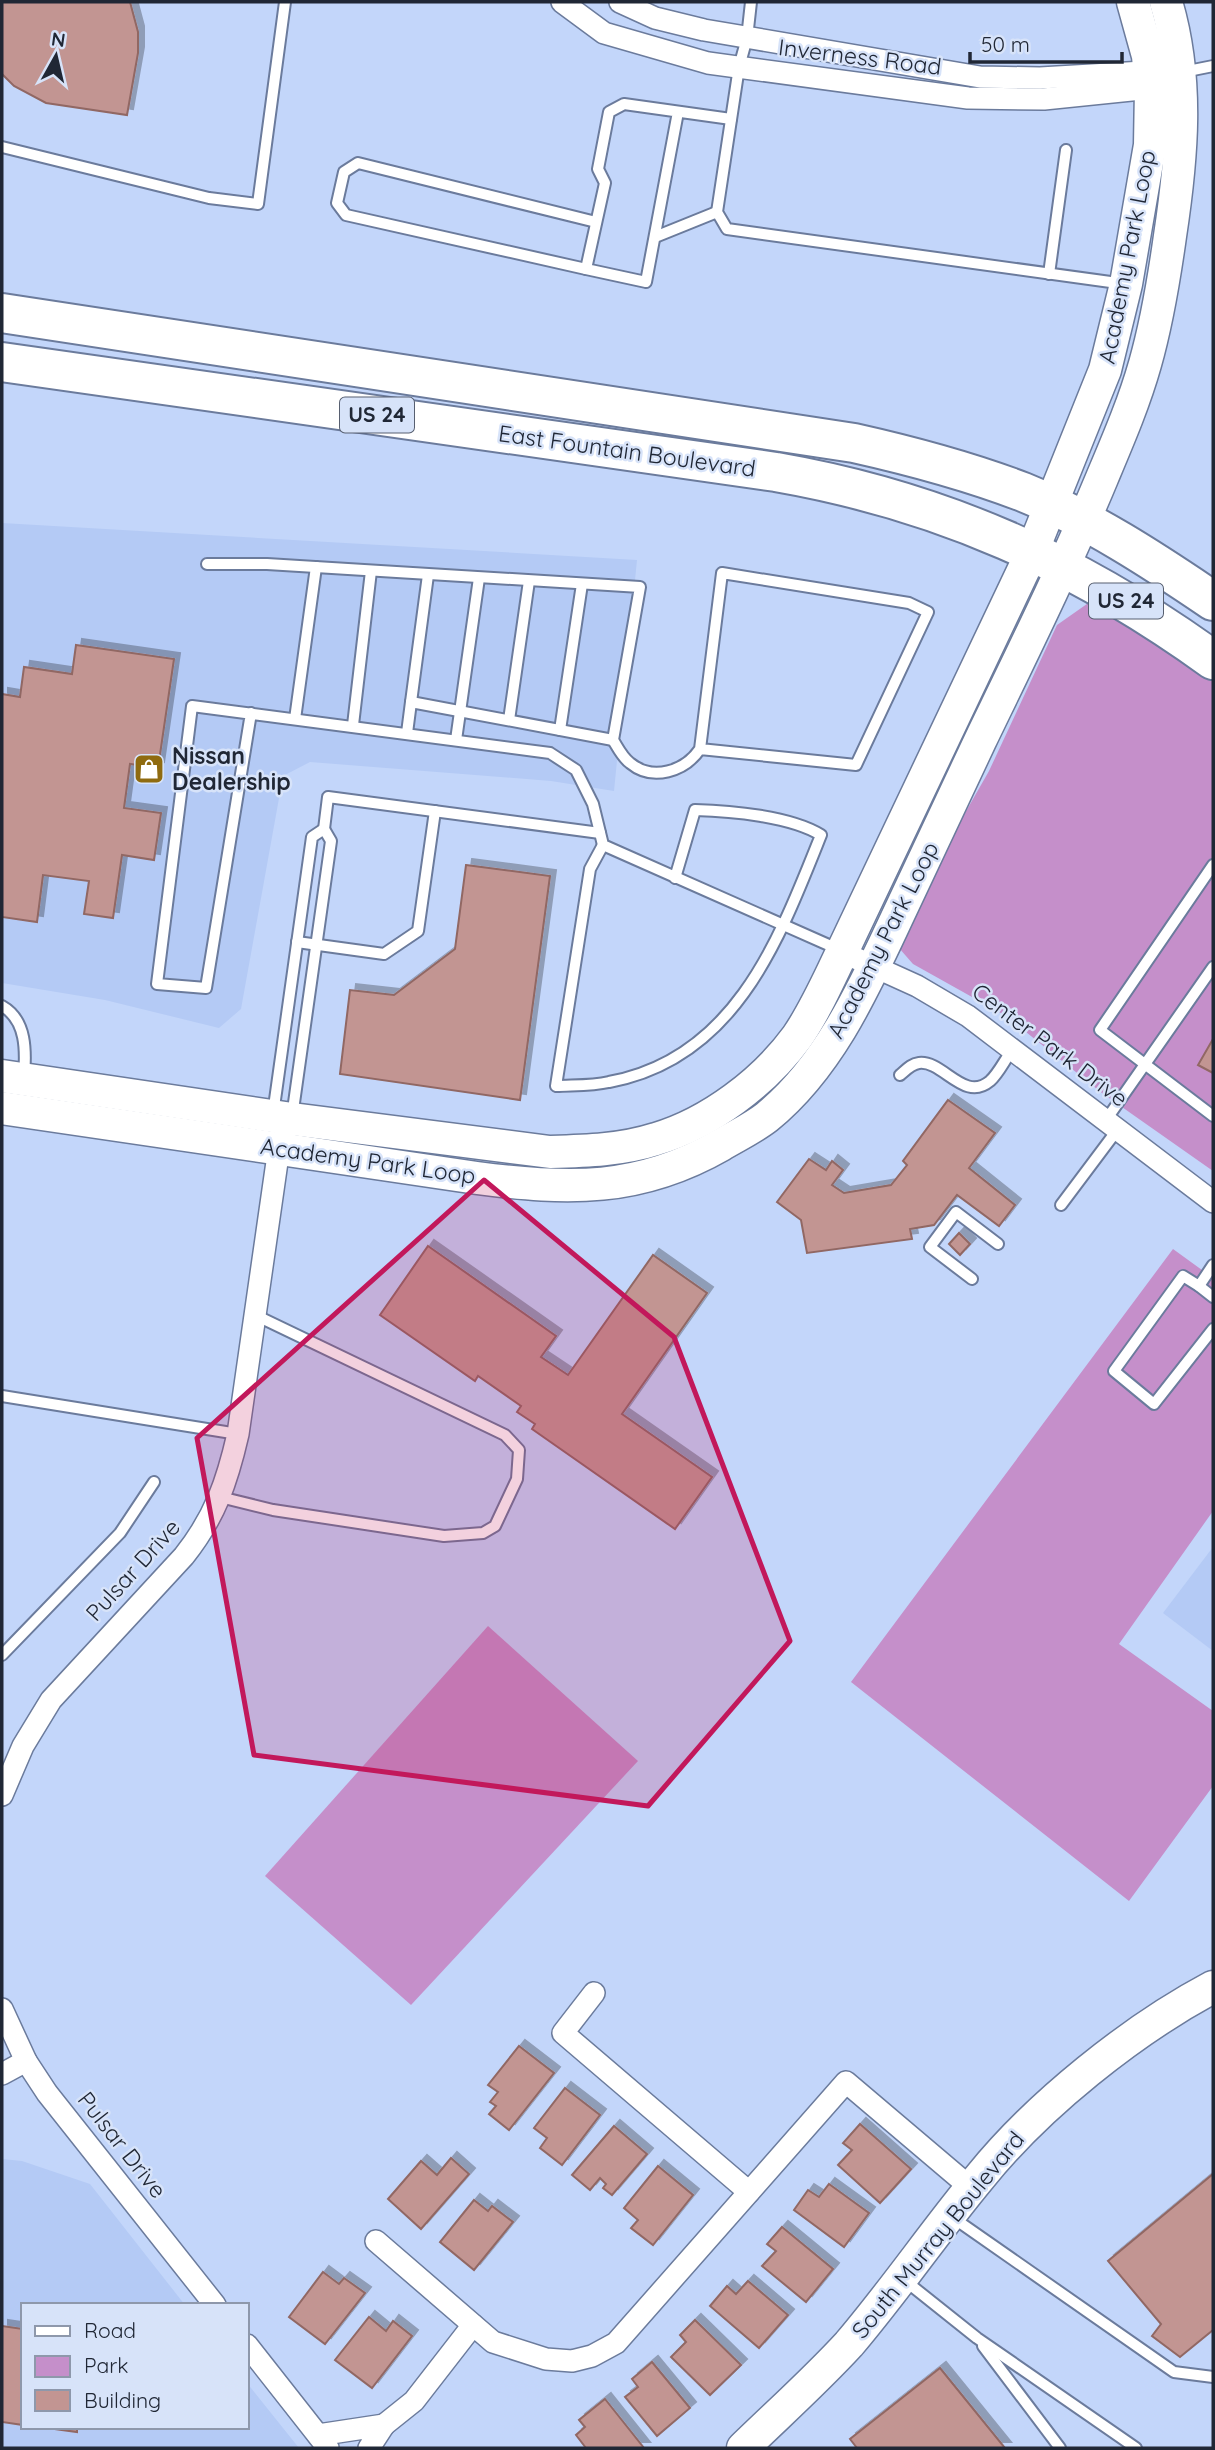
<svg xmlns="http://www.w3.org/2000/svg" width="1215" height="2450" viewBox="0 0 1215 2450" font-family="Quicksand,sans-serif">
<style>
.built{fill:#b4caf5}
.green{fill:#c58fca}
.building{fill:#c29592;stroke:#916764;stroke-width:2;filter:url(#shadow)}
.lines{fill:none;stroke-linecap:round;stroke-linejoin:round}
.lane-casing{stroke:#6b7b9c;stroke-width:14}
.street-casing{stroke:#6b7b9c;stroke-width:24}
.secondary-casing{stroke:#6b7b9c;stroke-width:35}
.highway-casing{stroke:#6b7b9c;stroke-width:42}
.lane{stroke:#fff;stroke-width:10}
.street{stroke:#fff;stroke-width:21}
.secondary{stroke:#fff;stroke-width:32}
.highway{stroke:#fff;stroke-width:38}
.marked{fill:#c2185b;fill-opacity:0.2;stroke:#c2185b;stroke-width:5;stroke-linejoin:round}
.labels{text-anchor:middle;stroke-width:5;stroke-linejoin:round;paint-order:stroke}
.shield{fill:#d7e3f9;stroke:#575f70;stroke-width:2}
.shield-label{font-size:21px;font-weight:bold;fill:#202735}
.street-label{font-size:23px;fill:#202735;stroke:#d7e3f9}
.poi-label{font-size:23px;font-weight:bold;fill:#202735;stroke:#d7e3f9;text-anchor:start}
</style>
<defs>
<filter id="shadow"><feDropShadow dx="6" dy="-6" stdDeviation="0" flood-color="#0004"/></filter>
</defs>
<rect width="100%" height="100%" fill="#c3d6fa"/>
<g class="built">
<polygon points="2,523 637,560 614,791 551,781 310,762 283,776 241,1009 219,1028 105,1000 2,983"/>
<polygon points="1213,1547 1213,1651 1163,1613"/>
<polygon points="2,2159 22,2161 90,2184 185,2305 23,2305 23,2427 247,2427 247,2383 299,2448 2,2448"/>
</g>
<g class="green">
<polygon points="1094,599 1122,614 1213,680 1213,1171 1102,1093 1006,1016 913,964 899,948 961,820 989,771 1057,625"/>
<polygon points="1173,1249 1213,1278 1213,1511 1119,1644 1213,1711 1213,1786 1129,1901 851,1682"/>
<polygon points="488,1626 638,1761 411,2005 265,1876"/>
</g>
<g class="building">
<polygon points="2,2 130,2 138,32 138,53 127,115 46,103 14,86 2,74"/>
<polygon points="76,645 174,659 158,768 130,764 124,808 161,813 154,860 122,855 113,918 84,914 89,881 43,875 37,922 2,917 2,694 20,697 24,667 72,674"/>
<polygon points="466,865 550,876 520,1100 340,1074 350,990 394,995 455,949"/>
<polygon points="1213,1039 1213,1073 1198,1065"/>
<polygon points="948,1100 995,1133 969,1168 1015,1205 999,1226 957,1195 934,1225 910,1229 912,1239 807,1253 801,1220 777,1202 809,1159 826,1170 832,1161 843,1170 832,1185 844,1193 891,1185 907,1165 903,1161"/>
<polygon points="959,1233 970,1244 960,1255 949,1244"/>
<polygon points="428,1246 556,1336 541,1357 568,1375 653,1255 707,1293 622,1414 712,1477 675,1529 532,1429 535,1424 517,1412 521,1406 478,1376 475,1381 380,1315"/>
<polygon points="519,2046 554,2073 509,2130 489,2114 496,2106 490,2102 498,2092 488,2085"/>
<polygon points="565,2088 600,2115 562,2165 540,2148 547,2138 534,2128"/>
<polygon points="860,2124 911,2169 880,2203 838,2165 852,2150 843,2143"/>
<polygon points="614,2126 647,2154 612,2195 603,2188 606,2184 600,2178 590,2190 572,2175"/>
<polygon points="451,2158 469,2174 421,2229 388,2199 421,2161 437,2175"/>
<polygon points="658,2166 693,2195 653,2245 631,2228 638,2220 624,2208"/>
<polygon points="1213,2174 1213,2330 1180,2357 1152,2336 1161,2324 1108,2261"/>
<polygon points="829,2184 869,2213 844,2247 794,2210 808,2190 819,2197"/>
<polygon points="474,2200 488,2211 492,2206 513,2222 474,2270 440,2242"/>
<polygon points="782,2227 833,2269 806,2302 762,2266 776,2251 767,2244"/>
<polygon points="323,2272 339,2284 344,2278 365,2293 325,2344 289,2317"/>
<polygon points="748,2281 788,2315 759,2348 710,2306 727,2286 736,2294"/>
<polygon points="369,2317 386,2331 393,2321 412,2336 372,2388 335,2360"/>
<polygon points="695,2320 741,2365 710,2395 671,2357 686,2342 680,2335"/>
<polygon points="2,2326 23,2329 23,2425 2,2422"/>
<polygon points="652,2362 690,2408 657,2436 625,2397 638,2387 632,2379"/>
<polygon points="940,2368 1005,2448 857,2448 850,2439"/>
<polygon points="605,2399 644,2448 586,2448 576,2435 585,2427 579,2420"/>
<polygon points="40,2427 77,2427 77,2432"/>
</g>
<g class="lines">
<g class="lane-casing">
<g id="lane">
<polyline points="751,2 747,38 739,67 717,212 727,229 1125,284"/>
<polyline points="1183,72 1213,66"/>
<polyline points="678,112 646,282 586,269 605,183 598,169 609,112 624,104 731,119"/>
<polyline points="2,147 209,198 258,204 285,2"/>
<polyline points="655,237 717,212"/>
<polyline points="586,269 346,215 337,203 344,172 358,163 596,222"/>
<polyline points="1049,274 1066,150"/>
<path d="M207 564H267L640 587 613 740C618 748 622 757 630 763 653 782 685 771 700 749L722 573 909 603 928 612 856 765 700 749"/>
<polyline points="411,702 428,575"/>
<polyline points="251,713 206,988 157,984 192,706 550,753 576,770 593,804 603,845 840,950"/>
<polyline points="295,719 316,567"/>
<polyline points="509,720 529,581"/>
<polyline points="353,725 371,571"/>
<polyline points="560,730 582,584"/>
<polyline points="407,733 411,702 613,740"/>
<polyline points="456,740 479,578"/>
<polyline points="324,829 328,797 600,833"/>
<path d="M603 845 590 869 556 1086C573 1085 592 1086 609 1082 735 1059 779 940 821 835 790 816 731 811 695 810L675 878"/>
<polyline points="1213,865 1100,1030 1213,1116"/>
<polyline points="297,942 384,954 418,931 435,811"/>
<path d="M2 1006C27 1020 26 1052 24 1077"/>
<path d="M900 1075C906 1070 911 1064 919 1063 943 1060 964 1103 990 1081 999 1073 1005 1059 1013 1049"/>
<polyline points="273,1114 312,837 324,829 331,841 292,1117"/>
<polyline points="1106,1120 1213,967"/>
<polyline points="1061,1205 1118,1129"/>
<polyline points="1213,1265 1199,1286 1183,1276 1114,1371 1154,1404 1213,1329"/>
<polyline points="972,1279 930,1247 956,1212 998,1244"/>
<polyline points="1199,1286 1213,1297"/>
<polyline points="2,1396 238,1434"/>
<polyline points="220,1497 273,1510 444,1536 483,1533 495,1526 517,1479 519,1450 505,1435 255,1315"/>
<polyline points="2,1655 120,1533 154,1482"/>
<polyline points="952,2217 1174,2372 1213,2377"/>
<polyline points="903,2279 977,2338 1136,2448"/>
<polyline points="983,2346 1060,2448"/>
</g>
</g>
<g class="street-casing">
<g id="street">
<polyline points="562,2 604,33 708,63 968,98 1044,99 1151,88 1160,83"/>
<polyline points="620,2 655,18 704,30 980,77 1040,78 1161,71"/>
<polyline points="842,952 917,986 968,1016 1213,1202"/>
<path d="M2 1795 23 1746 51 1700 184 1556C215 1517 227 1482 238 1434L279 1148 284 1137"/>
<polyline points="594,1993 563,2033 749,2192"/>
<polyline points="2,2009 26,2061 47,2093 215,2305"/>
<polyline points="2,2074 26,2061"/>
<polyline points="376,2241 493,2342 546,2359 572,2361 592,2356 616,2343 846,2082 971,2188"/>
<polyline points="247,2345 328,2448"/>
<polyline points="384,2425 414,2401 473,2325"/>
<polyline points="318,2435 384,2425 369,2448"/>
</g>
</g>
<g class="secondary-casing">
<g id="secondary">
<path d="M2 1076 292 1119 550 1152C586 1151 622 1150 656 1139 710 1123 764 1082 797 1037 811 1017 822 994 833 971L1032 552 1105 370 1126 284 1150 145 1151 88 1148 56 1133 2"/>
<path d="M2 1108 477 1178C568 1190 639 1192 721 1145 736 1136 753 1128 767 1117 832 1064 867 981 902 907 928 852 954 797 980 741 1022 654 1065 567 1102 478 1118 440 1134 403 1145 364 1157 322 1164 279 1170 236 1182 157 1189 79 1166 2"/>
<path d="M743 2448C778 2414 816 2380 849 2344 895 2290 935 2231 980 2177 1038 2105 1132 2030 1213 1987"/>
</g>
</g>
<g class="highway-casing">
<g id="highway">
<path d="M2 313 854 443C912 456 968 471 1023 492 1090 519 1154 561 1213 601"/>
<path d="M2 362 776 472C942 501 1077 562 1213 660"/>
</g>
</g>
<use href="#lane" class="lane"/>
<use href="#street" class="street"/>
<use href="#secondary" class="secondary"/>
<use href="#highway" class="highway"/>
</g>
<path class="marked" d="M484 1180 674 1337 790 1641 648 1806 254 1755 197 1438Z"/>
<defs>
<g id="shop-square" transform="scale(1.575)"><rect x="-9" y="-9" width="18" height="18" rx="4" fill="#8f6b10" stroke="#d7e3f9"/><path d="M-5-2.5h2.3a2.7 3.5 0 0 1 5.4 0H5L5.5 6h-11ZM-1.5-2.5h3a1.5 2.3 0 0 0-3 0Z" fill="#fff"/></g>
</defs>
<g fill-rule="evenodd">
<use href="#shop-square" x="149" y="769"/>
</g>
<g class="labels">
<g class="shield">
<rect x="340" y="397.5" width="74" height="35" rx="5"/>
<rect x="1089" y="583.5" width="74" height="35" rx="5"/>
</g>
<g class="shield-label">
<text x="377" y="422">US 24</text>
<text x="1126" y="608">US 24</text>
</g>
<g class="street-label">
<text transform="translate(860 57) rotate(7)" y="8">Inverness Road</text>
<text transform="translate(1127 257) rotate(-79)" y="8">Academy Park Loop</text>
<text transform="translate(627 451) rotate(8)" y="8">East Fountain Boulevard</text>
<text transform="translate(883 940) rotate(-63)" y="8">Academy Park Loop</text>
<text transform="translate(1050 1045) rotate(37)" y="8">Center Park Drive</text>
<text transform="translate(368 1161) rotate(8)" y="8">Academy Park Loop</text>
<text transform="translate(133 1570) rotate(-48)" y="8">Pulsar Drive</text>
<text transform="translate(122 2145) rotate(52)" y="8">Pulsar Drive</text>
<text transform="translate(938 2235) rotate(-51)" y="8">South Murray Boulevard</text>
</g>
<g class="poi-label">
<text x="172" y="764">Nissan<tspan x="172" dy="26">Dealership</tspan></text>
</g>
</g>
<rect width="1215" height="2450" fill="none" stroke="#202735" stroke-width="7"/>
<rect x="21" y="2303" width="228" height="126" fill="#d7e3f9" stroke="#8e98ab" stroke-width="2"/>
<rect x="35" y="2326" width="35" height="10" fill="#ffffff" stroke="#8e98ab" stroke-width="2"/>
<text x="84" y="2338" font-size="21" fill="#202735">Road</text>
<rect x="35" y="2356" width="35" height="21" fill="#c58fca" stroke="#8e98ab" stroke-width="2"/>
<text x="84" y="2373" font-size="21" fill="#202735">Park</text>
<rect x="35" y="2390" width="35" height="21" fill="#c29592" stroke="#8e98ab" stroke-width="2"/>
<text x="84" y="2408" font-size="21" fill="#202735">Building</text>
<g transform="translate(56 56) rotate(8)" stroke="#d7e3f9" stroke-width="5" paint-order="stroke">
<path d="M0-5L12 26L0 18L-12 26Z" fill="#202735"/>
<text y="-10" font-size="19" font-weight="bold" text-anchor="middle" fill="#202735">N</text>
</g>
<path d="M970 52v10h152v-10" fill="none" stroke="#202735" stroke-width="3.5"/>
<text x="981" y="52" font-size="21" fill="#202735" stroke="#d7e3f9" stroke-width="5" paint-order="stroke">50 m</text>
</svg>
